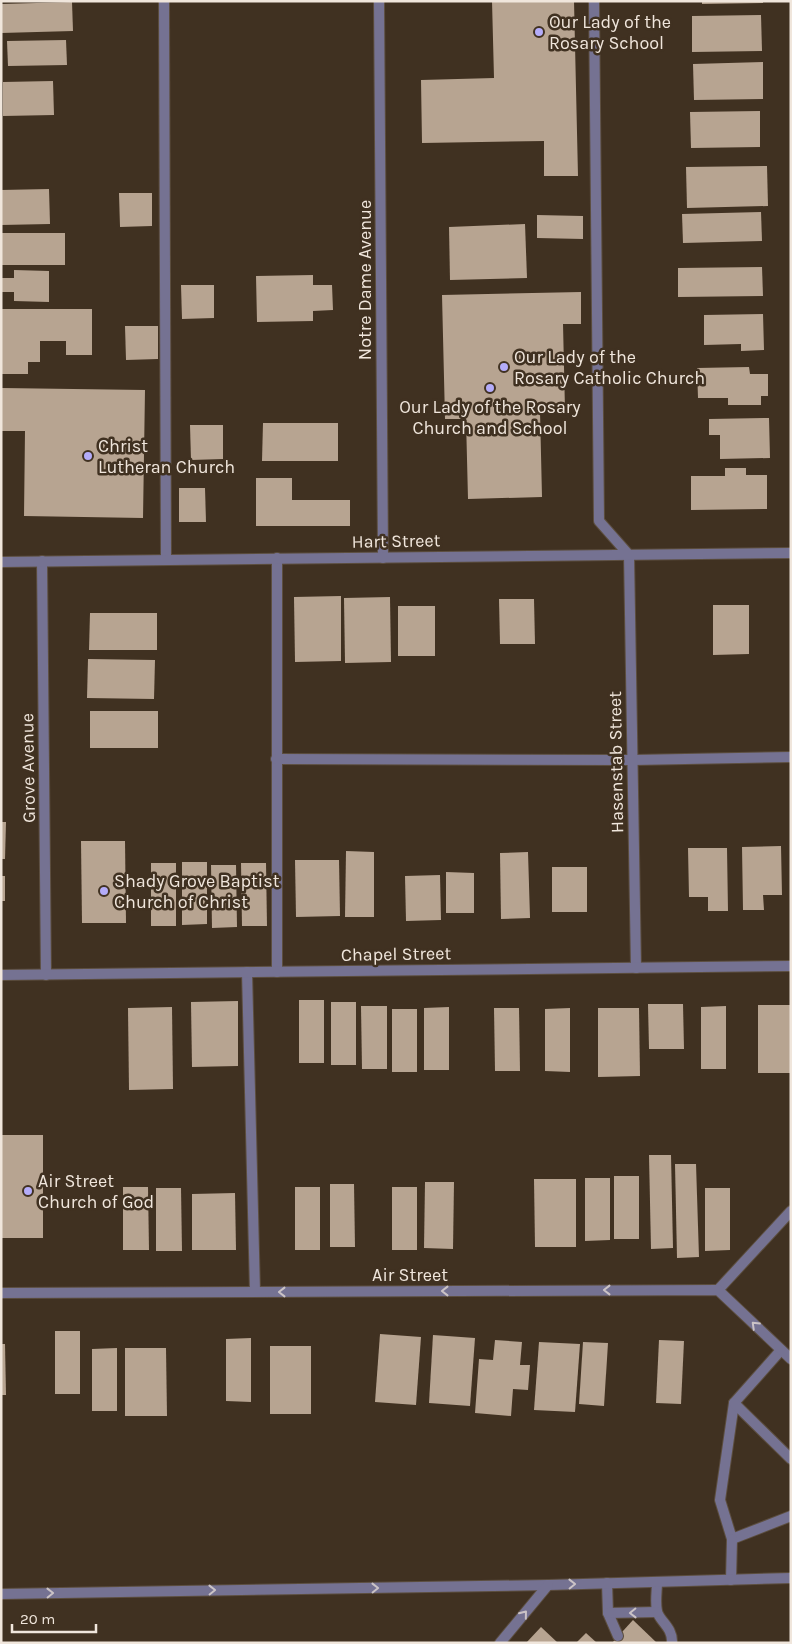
<svg xmlns="http://www.w3.org/2000/svg" width="792" height="1644" viewBox="0 0 792 1644" font-family="Karla,sans-serif">
<style>
.building{fill:#b7a491}
.lines{fill:none;stroke-linecap:round;stroke-linejoin:round}
.service-casing{stroke:#5c4e3f;stroke-width:12}
.minor-casing{stroke:#5c4e3f;stroke-width:12}
.service{stroke:#757292;stroke-width:10}
.minor{stroke:#757292;stroke-width:10}
.oneway{stroke:#cbc3c6}
.poi-dot{fill:#b4acf9;stroke:#403121;stroke-width:2}
.labels{text-anchor:middle;stroke-width:5;stroke-linejoin:round;paint-order:stroke}
.poi-label{font-size:18px;fill:#f0e6dc;stroke:#403121;text-anchor:start}
.street-label{font-size:18px;fill:#f0e6dc;stroke:#403121}
</style>
<rect width="100%" height="100%" fill="#403121"/>
<g class="building">
<polygon points="492,1 574,1 578,176 544,176 544,141 422,143 421,80 494,78"/>
<polygon points="702,1 763,1 763,3 702,4"/>
<polygon points="72,2 73,31 1,33 1,4"/>
<polygon points="761,15 762,51 692,52 692,16"/>
<polygon points="66,40 67,65 8,66 7,41"/>
<polygon points="763,62 763,99 694,100 693,64"/>
<polygon points="53,81 54,115 3,116 3,82"/>
<polygon points="760,111 760,147 691,148 690,112"/>
<polygon points="767,166 768,206 687,208 686,167"/>
<polygon points="49,189 50,224 1,225 1,190"/>
<polygon points="119,193 152,193 152,226 120,227"/>
<polygon points="761,212 762,241 683,243 682,214"/>
<polygon points="537,215 583,216 583,239 537,238"/>
<polygon points="525,224 527,278 450,280 449,227"/>
<rect x="2" y="233" width="63" height="32"/>
<polygon points="762,267 763,296 678,297 678,268"/>
<polygon points="14,270 49,271 49,302 14,301 14,292 1,292 1,278 14,278"/>
<polygon points="313,275 313,285 332,285 333,310 313,311 313,321 257,322 256,276"/>
<polygon points="181,285 214,285 214,318 182,319"/>
<polygon points="581,292 581,324 563,324 565,410 540,411 542,497 468,499 466,419 445,419 442,295"/>
<polygon points="1,309 92,309 92,355 66,355 66,341 40,341 40,362 28,362 28,374 1,374"/>
<polygon points="763,314 764,350 741,351 741,344 704,345 704,315"/>
<polygon points="125,326 158,326 158,359 126,360"/>
<polygon points="749,367 750,374 768,374 768,396 761,396 761,405 728,405 728,398 698,398 697,368"/>
<polygon points="2,388 145,390 143,518 24,516 25,431 2,431"/>
<polygon points="769,418 770,458 720,459 720,435 709,435 709,419"/>
<polygon points="263,423 338,423 338,461 262,461"/>
<polygon points="190,425 223,425 223,459 191,460"/>
<polygon points="725,468 746,468 746,475 767,475 767,509 691,510 691,476 725,476"/>
<polygon points="256,478 292,478 292,500 350,500 350,526 256,526"/>
<polygon points="179,488 205,488 206,522 179,522"/>
<polygon points="341,596 341,661 295,662 294,597"/>
<polygon points="390,597 391,662 345,663 344,598"/>
<polygon points="499,599 534,599 535,644 500,644"/>
<polygon points="713,605 749,605 749,654 713,655"/>
<rect x="398" y="606" width="37" height="50"/>
<polygon points="90,613 157,613 157,650 89,650"/>
<polygon points="88,659 155,660 154,699 87,698"/>
<rect x="90" y="711" width="68" height="37"/>
<polygon points="1,822 6,822 5,859 1,859"/>
<polygon points="81,841 125,841 126,923 82,923"/>
<polygon points="781,846 782,895 763,895 764,910 743,910 742,847"/>
<polygon points="688,848 727,848 728,911 708,911 708,897 689,897"/>
<polygon points="346,851 374,852 374,917 345,917"/>
<polygon points="528,852 530,918 501,919 500,853"/>
<polygon points="295,860 339,860 340,916 296,917"/>
<polygon points="182,862 207,862 207,924 182,925"/>
<rect x="151" y="863" width="25" height="63"/>
<polygon points="241,863 266,863 267,926 242,926"/>
<polygon points="211,865 236,865 237,927 212,928"/>
<rect x="552" y="867" width="35" height="45"/>
<polygon points="446,872 474,873 474,913 446,913"/>
<polygon points="440,875 441,920 406,921 405,876"/>
<rect x="1" y="876" width="4" height="25"/>
<rect x="299" y="1000" width="25" height="63"/>
<polygon points="238,1001 238,1066 192,1067 191,1002"/>
<rect x="331" y="1002" width="25" height="63"/>
<polygon points="648,1004 683,1004 684,1049 649,1049"/>
<rect x="758" y="1005" width="33" height="68"/>
<polygon points="361,1006 387,1006 387,1069 362,1069"/>
<polygon points="726,1006 726,1069 701,1069 701,1007"/>
<polygon points="172,1007 173,1089 129,1090 128,1008"/>
<polygon points="449,1007 449,1070 424,1070 424,1008"/>
<polygon points="494,1008 519,1008 520,1071 495,1071"/>
<polygon points="570,1008 570,1072 545,1071 545,1009"/>
<polygon points="598,1008 639,1008 640,1076 598,1077"/>
<rect x="392" y="1009" width="25" height="63"/>
<rect x="1" y="1135" width="42" height="103"/>
<polygon points="649,1155 671,1155 673,1248 651,1249"/>
<polygon points="675,1164 696,1164 699,1257 677,1258"/>
<rect x="614" y="1176" width="25" height="63"/>
<polygon points="585,1178 610,1178 610,1240 585,1241"/>
<polygon points="534,1179 576,1179 576,1247 535,1247"/>
<polygon points="425,1182 454,1182 453,1249 424,1248"/>
<polygon points="330,1184 354,1184 355,1247 330,1247"/>
<polygon points="123,1187 148,1187 149,1250 123,1250"/>
<rect x="295" y="1187" width="25" height="63"/>
<rect x="392" y="1187" width="25" height="63"/>
<polygon points="156,1188 181,1188 182,1251 156,1251"/>
<polygon points="705,1188 730,1188 730,1250 705,1251"/>
<polygon points="235,1193 236,1250 192,1250 192,1194"/>
<rect x="55" y="1331" width="25" height="63"/>
<polygon points="380,1334 421,1337 416,1405 375,1402"/>
<polygon points="433,1335 475,1338 470,1406 429,1403"/>
<polygon points="251,1338 251,1402 226,1401 226,1339"/>
<polygon points="495,1340 522,1342 520,1365 530,1365 528,1390 513,1389 511,1416 475,1413 479,1359 493,1360"/>
<polygon points="659,1340 684,1341 681,1404 656,1403"/>
<polygon points="539,1342 580,1344 575,1412 534,1410"/>
<polygon points="583,1342 608,1343 604,1406 579,1404"/>
<polygon points="1,1344 5,1344 6,1395 1,1395"/>
<rect x="270" y="1346" width="41" height="68"/>
<polygon points="117,1348 117,1411 92,1411 92,1349"/>
<polygon points="125,1348 166,1348 167,1416 125,1416"/>
<polygon points="633,1620 657,1643 612,1643"/>
<polygon points="541,1627 558,1643 526,1643"/>
<polygon points="586,1633 597,1643 576,1643"/>
</g>
<g class="lines">
<g class="service-casing">
<g id="service">
<polyline points="164,1 166,560"/>
<polyline points="594,1 599,521 629,555"/>
<polyline points="277,558 277,972"/>
<polyline points="276,759 633,760 791,757"/>
<polyline points="247,972 255,1292"/>
<polyline points="718,1290 791,1211"/>
<polyline points="781,1350 734,1403 720,1500 732,1539 791,1516"/>
<polyline points="734,1403 791,1459"/>
<polyline points="731,1580 732,1539"/>
<path d="M657 1582C657 1591 655 1602 657 1611 659 1621 673 1627 672 1643"/>
<polyline points="607,1583 608,1613 618,1636"/>
<polyline points="1,1594 548,1585 791,1578"/>
<polyline points="608,1613 657,1612"/>
<polyline points="500,1643 548,1585"/>
</g>
</g>
<g class="minor-casing">
<g id="minor">
<polyline points="379,1 383,558"/>
<polyline points="629,555 636,968"/>
<polyline points="42,561 46,975"/>
<polyline points="1,562 791,553"/>
<polyline points="1,975 791,966"/>
<polyline points="1,1293 718,1290 791,1359"/>
</g>
</g>
<use href="#service" class="service"/>
<use href="#minor" class="minor"/>
</g>
<defs><path id="oneway-chevron" d="M-2-3.5L2.5 0L-2 3.5" fill="none" stroke-width="1.6" stroke-linecap="round" stroke-linejoin="round" transform="scale(1.25)"/></defs>
<g class="oneway">
<use href="#oneway-chevron" transform="translate(607 1290) rotate(180)"/>
<use href="#oneway-chevron" transform="translate(445 1291) rotate(180)"/>
<use href="#oneway-chevron" transform="translate(282 1292) rotate(180)"/>
<use href="#oneway-chevron" transform="translate(755 1325) rotate(-136)"/>
<use href="#oneway-chevron" transform="translate(572 1584) rotate(-1)"/>
<use href="#oneway-chevron" transform="translate(375 1588) rotate(-1)"/>
<use href="#oneway-chevron" transform="translate(212 1590) rotate(-1)"/>
<use href="#oneway-chevron" transform="translate(50 1593) rotate(-1)"/>
<use href="#oneway-chevron" transform="translate(633 1613) rotate(179)"/>
<use href="#oneway-chevron" transform="translate(524 1614) rotate(-51)"/>
</g>
<g class="poi-dot">
<circle cx="539" cy="32" r="5"/>
<circle cx="504" cy="367" r="5"/>
<circle cx="490" cy="388" r="5"/>
<circle cx="88" cy="456" r="5"/>
<circle cx="104" cy="891" r="5"/>
<circle cx="28" cy="1191" r="5"/>
</g>
<g class="labels">
<g class="poi-label">
<text x="549" y="28">Our Lady of the<tspan x="549" dy="21">Rosary School</tspan></text>
<text x="514" y="363">Our Lady of the<tspan x="514" dy="21">Rosary Catholic Church</tspan></text>
<text x="490" y="413" text-anchor="middle">Our Lady of the Rosary<tspan x="490" dy="21">Church and School</tspan></text>
<text x="98" y="452">Christ<tspan x="98" dy="21">Lutheran Church</tspan></text>
<text x="114" y="887">Shady Grove Baptist<tspan x="114" dy="21">Church of Christ</tspan></text>
<text x="38" y="1187">Air Street<tspan x="38" dy="21">Church of God</tspan></text>
</g>
<g class="street-label">
<text transform="translate(365 280) rotate(-90)" y="6">Notre Dame Avenue</text>
<text transform="translate(396 541) rotate(-1)" y="6">Hart Street</text>
<text transform="translate(616 762) rotate(-91)" y="6">Hasenstab Street</text>
<text transform="translate(28 768) rotate(-91)" y="6">Grove Avenue</text>
<text transform="translate(396 954) rotate(-1)" y="6">Chapel Street</text>
<text x="410" y="1281">Air Street</text>
</g>
</g>
<rect width="792" height="1644" fill="none" stroke="#f0e6dc" stroke-width="5"/>
<path d="M12 1624v8h84v-8" fill="none" stroke="#f0e6dc" stroke-width="2.5"/>
<text x="20" y="1624" font-size="15" fill="#f0e6dc" stroke="#403121" stroke-width="4" paint-order="stroke">20 m</text>
</svg>
